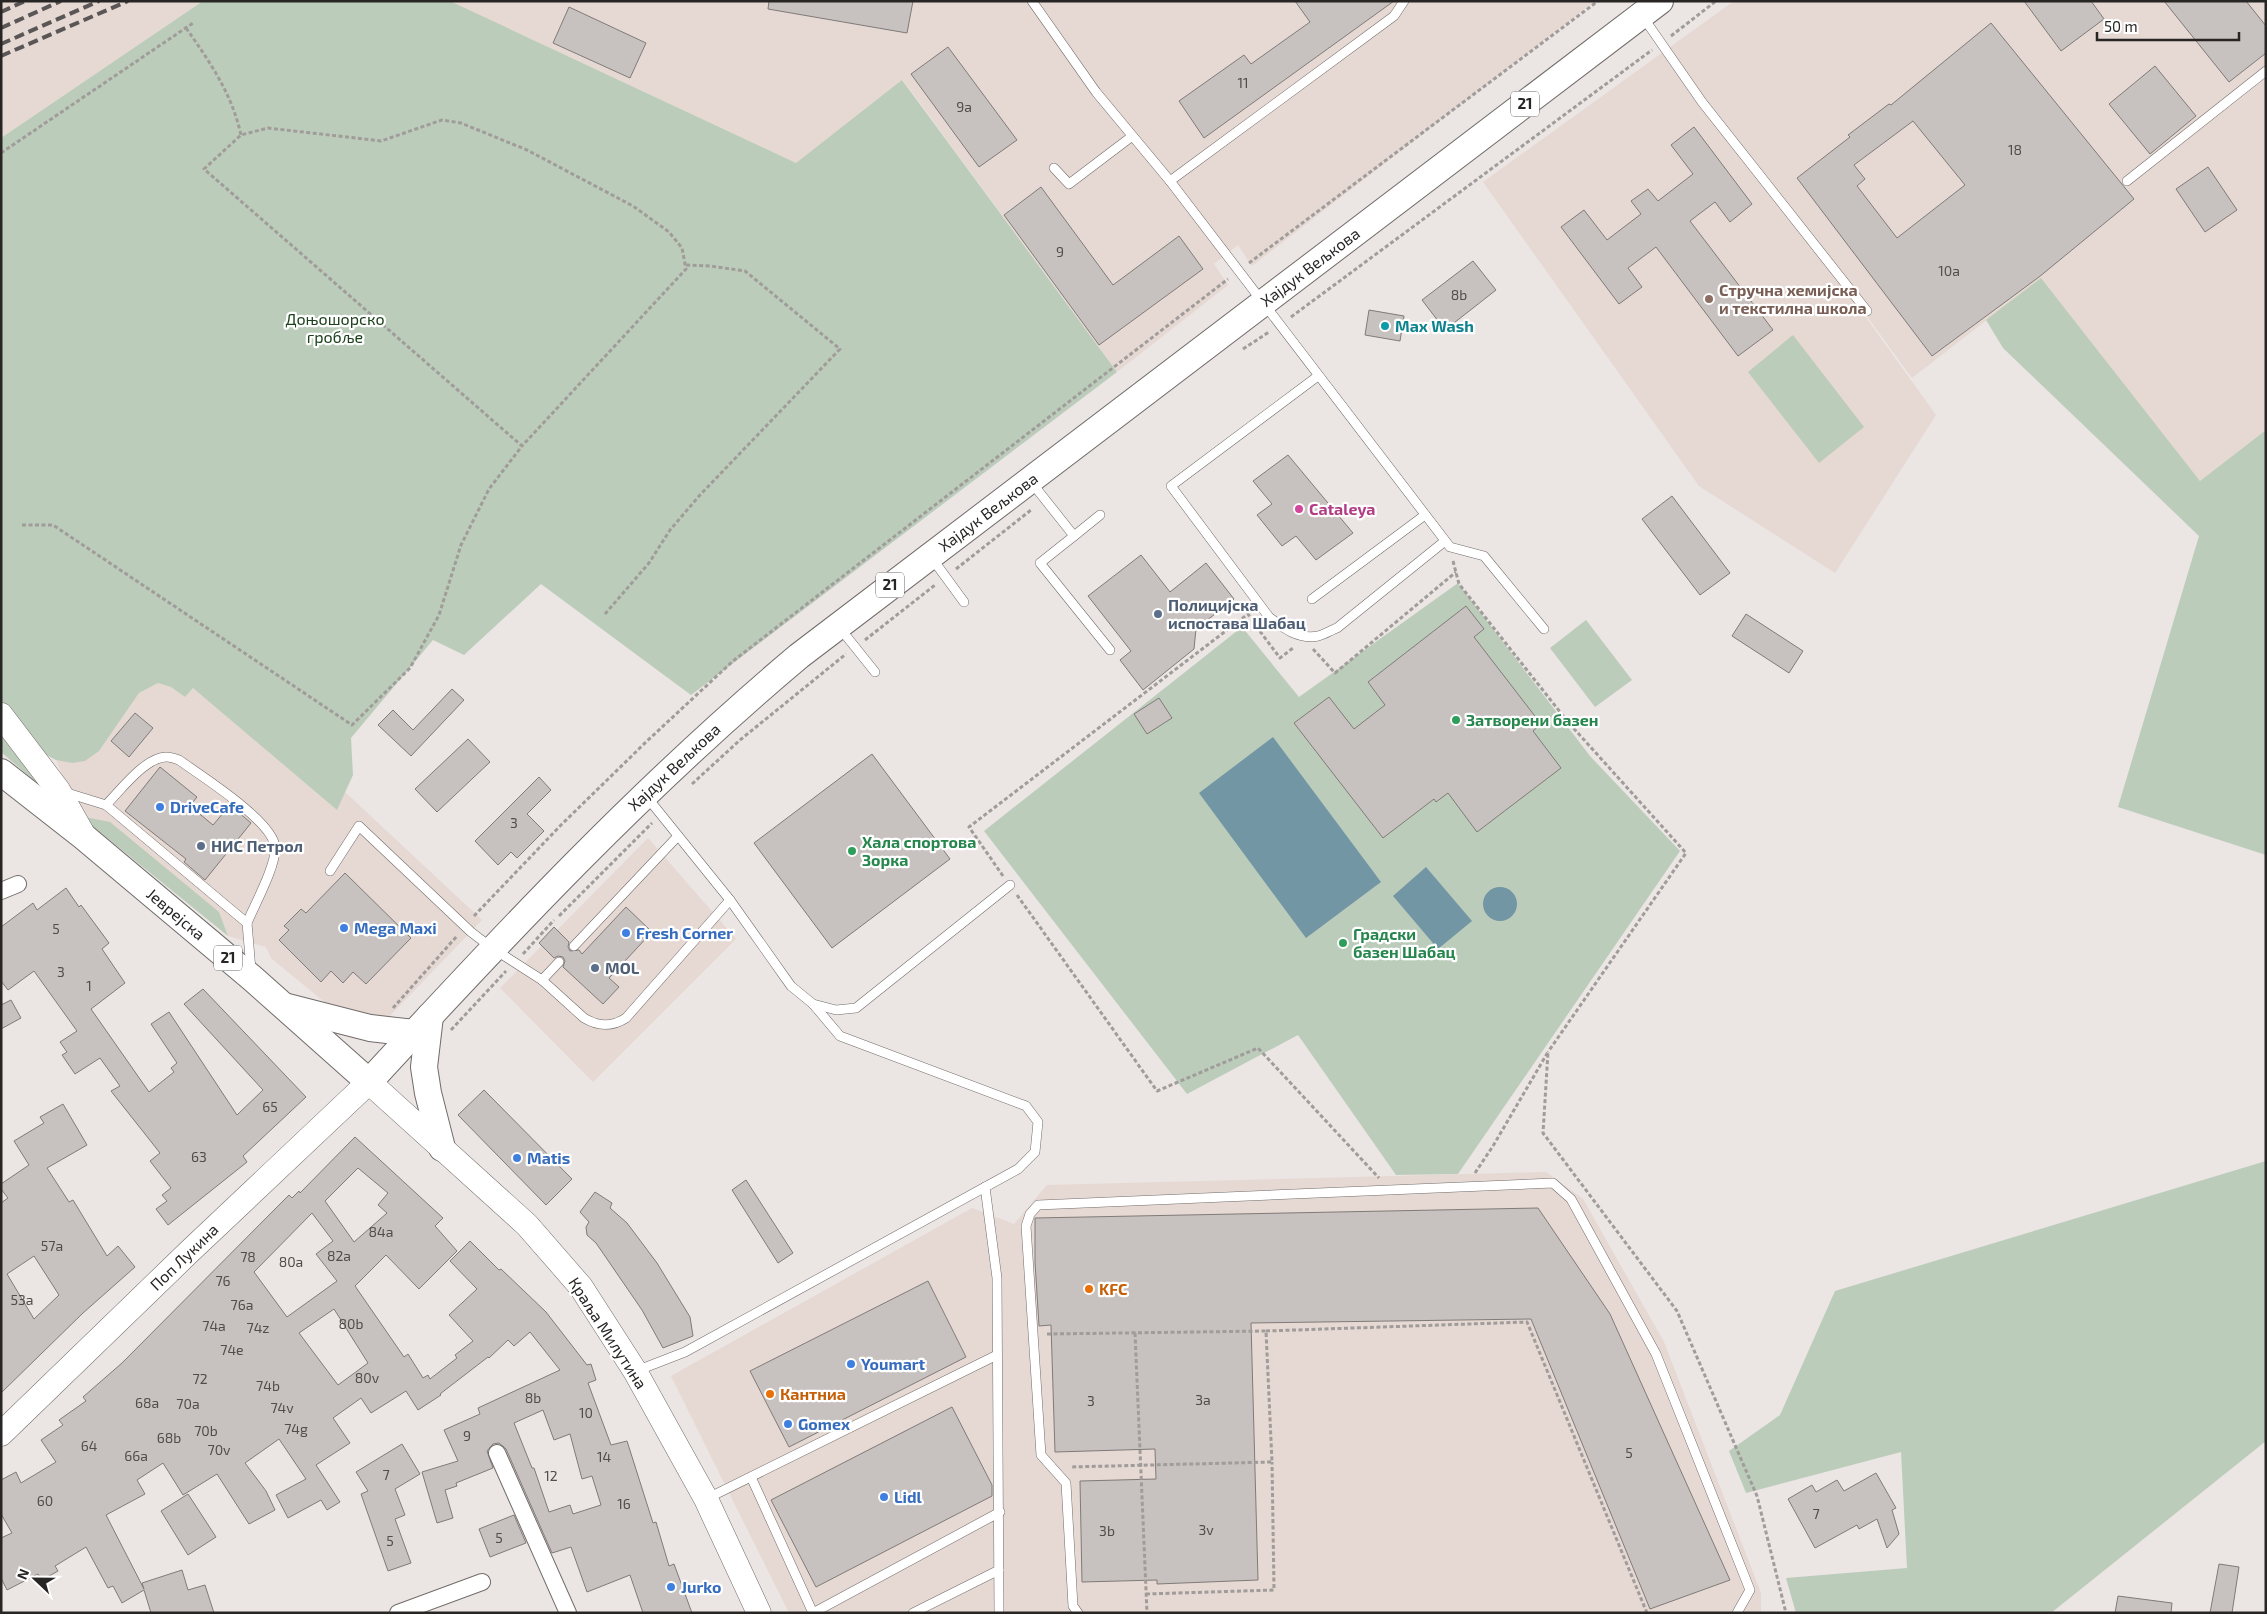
<svg xmlns="http://www.w3.org/2000/svg" width="2267" height="1614" viewBox="0 0 2267 1614" font-family="'Exo 2',sans-serif">
<style>
.built{fill:#e6d8d2}
.green{fill:#bcccbb}
.water{fill:#7296a4}
.building{fill:#c7c2bf;stroke:#807b78;fill-rule:evenodd}
.lines{fill:none;stroke-linecap:round;stroke-linejoin:round}
.lane-casing{stroke:#716c6a;stroke-width:10}
.street-casing{stroke:#716c6a;stroke-width:18}
.secondary-casing{stroke:#716c6a;stroke-width:25}
.primary-casing{stroke:#716c6a;stroke-width:28}
.path{stroke:#a09c9a;stroke-width:3;stroke-dasharray:4 2.5;stroke-linecap:butt}
.lane{stroke:#fff;stroke-width:9}
.street{stroke:#fff;stroke-width:16}
.secondary{stroke:#fff;stroke-width:24}
.primary{stroke:#fff;stroke-width:26}
.rail{stroke:#595655;stroke-width:4;stroke-dasharray:10 5;stroke-linecap:butt}
.education-dot{fill:#8d6e63;stroke:#fff;stroke-width:2}
.culture-dot{fill:#0f9aa8;stroke:#fff;stroke-width:2}
.hotel-dot{fill:#d1479c;stroke:#fff;stroke-width:2}
.service-dot{fill:#5c6f8a;stroke:#fff;stroke-width:2}
.leisure-dot{fill:#2e9e5b;stroke:#fff;stroke-width:2}
.shop-dot{fill:#3f7fe0;stroke:#fff;stroke-width:2}
.food-dot{fill:#e8710a;stroke:#fff;stroke-width:2}
.labels{text-anchor:middle;stroke-width:4.5;stroke-linejoin:round;paint-order:stroke}
.number-label{font-size:14px;fill:#504d4c}
.shield{fill:#fff;stroke:#686766;stroke-width:1}
.shield-label{font-size:15px;font-weight:bold;fill:#282625}
.street-label{font-size:16px;fill:#282625;stroke:#fff}
.education-label{font-size:16px;font-weight:bold;fill:#785e54;stroke:#fff;text-anchor:start}
.park-label{font-size:16px;fill:#1b401b;stroke:#fff}
.culture-label{font-size:16px;font-weight:bold;fill:#0d838f;stroke:#fff;text-anchor:start}
.hotel-label{font-size:16px;font-weight:bold;fill:#b23c85;stroke:#fff;text-anchor:start}
.service-label{font-size:16px;font-weight:bold;fill:#4e5e75;stroke:#fff;text-anchor:start}
.leisure-label{font-size:16px;font-weight:bold;fill:#27864d;stroke:#fff;text-anchor:start}
.shop-label{font-size:16px;font-weight:bold;fill:#366cbe;stroke:#fff;text-anchor:start}
.food-label{font-size:16px;font-weight:bold;fill:#c56008;stroke:#fff;text-anchor:start}
</style>
<rect width="100%" height="100%" fill="#ebe5e3"/>
<g class="built">
<polygon points="1,1 203,1 1,138"/>
<polygon points="450,1 1595,1 1252,266 1238,245 1214,264 1228,285 1117,372 903,80 796,163"/>
<polygon points="1734,1 2266,1 2266,430 2200,481 2041,278 1912,378 1745,149 1936,415 1835,573 1699,486 1483,182"/>
<polygon points="158,683 171,687 185,697 193,688 336,809 345,792 482,920 383,1023 328,1005 271,958 266,947 228,936 219,912 80,816 56,760 72,763 99,751 139,693"/>
<polygon points="648,838 736,939 593,1082 500,988"/>
<polygon points="1546,1172 1583,1199 1664,1342 1761,1593 1761,1613 789,1613 671,1376 972,1208 1014,1224 1047,1185"/>
</g>
<g class="green">
<polygon points="203,1 450,1 796,163 902,80 1117,372 691,695 541,584 464,655 433,640 351,738 353,775 337,810 193,688 185,697 171,687 158,683 139,693 99,751 85,761 72,763 56,760 39,751 1,701 1,138"/>
<polygon points="2041,278 2200,481 2266,430 2266,855 2118,807 2199,536 2003,348 1986,320"/>
<polygon points="1793,335 1864,427 1819,463 1748,372"/>
<polygon points="1458,583 1590,756 1680,851 1458,1174 1396,1175 1298,1035 1187,1094 984,831 1242,627 1299,697"/>
<polygon points="1586,620 1632,680 1595,707 1550,648"/>
<polygon points="1,731 41,778 37,783 1,752"/>
<polygon points="80,816 110,822 219,912 228,936"/>
<polygon points="2266,1161 2266,1441 2051,1613 1796,1613 1786,1578 1907,1568 1901,1452 1746,1493 1729,1451 1780,1415 1835,1291"/>
</g>
<g class="water">
<polygon points="1273,737 1381,882 1306,938 1199,793"/>
<polygon points="1426,867 1472,921 1438,949 1393,896"/>
<circle cx="1500" cy="904" r="17"/>
</g>
<g class="building">
<polygon points="769,1 913,1 907,33 768,9"/>
<polygon points="1295,1 1394,1 1204,138 1179,101 1244,55 1251,64 1310,22"/>
<polygon points="2024,1 2091,1 2104,19 2061,51"/>
<polygon points="2164,1 2246,1 2266,26 2266,53 2229,82"/>
<polygon points="569,7 646,43 630,78 553,43"/>
<path d="M1991 23 2134 199 2039 277 1932 356 1797 178 1850 137 1848 135 1889 104 1891 105ZM1913 121 1965 185 1897 238 1857 186 1865 179 1854 165Z"/>
<polygon points="948,47 1017,140 979,167 911,74"/>
<polygon points="2155,66 2196,116 2150,154 2109,104"/>
<polygon points="1694,127 1752,204 1730,222 1715,202 1690,221 1773,330 1738,356 1656,247 1628,268 1642,287 1619,304 1561,227 1584,210 1607,240 1641,214 1631,201 1648,189 1658,201 1693,174 1671,145"/>
<polygon points="2208,167 2237,210 2205,232 2176,189"/>
<polygon points="1041,187 1113,285 1179,236 1203,269 1099,345 1004,215"/>
<polygon points="1473,261 1496,290 1445,330 1422,300"/>
<polygon points="1369,310 1404,316 1400,341 1365,335"/>
<polygon points="1288,455 1353,533 1316,560 1296,536 1282,546 1257,515 1272,504 1253,481"/>
<polygon points="1672,496 1730,573 1700,595 1642,519"/>
<polygon points="1141,555 1170,592 1206,563 1234,599 1196,629 1194,649 1143,690 1120,660 1131,651 1088,596"/>
<polygon points="1466,606 1484,629 1474,637 1541,724 1533,731 1561,768 1477,832 1448,793 1436,802 1434,799 1383,838 1294,723 1329,697 1354,729 1385,705 1368,682"/>
<polygon points="1746,614 1803,651 1789,673 1732,636"/>
<polygon points="452,689 464,700 411,756 378,725 393,710 413,730"/>
<polygon points="1159,698 1172,718 1147,734 1134,714"/>
<polygon points="135,713 153,728 129,757 111,741"/>
<polygon points="468,739 490,762 437,812 415,789"/>
<polygon points="872,754 950,859 832,948 754,843"/>
<polygon points="160,767 197,797 190,806 213,825 230,805 251,823 205,880 184,862 186,859 125,811"/>
<polygon points="539,777 551,790 527,814 544,831 517,858 511,852 498,865 475,841"/>
<polygon points="345,873 411,938 366,984 353,972 343,983 331,971 321,982 279,940 289,930 284,926 301,909 306,913"/>
<polygon points="66,888 79,907 81,905 109,943 102,949 125,983 91,1009 149,1092 174,1072 171,1068 177,1063 151,1024 169,1012 237,1115 263,1090 184,1004 203,989 306,1097 243,1156 247,1162 168,1225 156,1209 167,1201 162,1195 171,1188 150,1161 160,1153 111,1091 120,1086 100,1058 75,1074 62,1055 67,1052 60,1042 77,1031 34,971 8,990 1,981 1,927 33,903 37,910"/>
<polygon points="626,907 652,932 609,978 619,987 603,1004 563,967 565,961 563,957 558,956 554,958 539,943 554,927 569,942 568,947 570,951 579,950 582,954"/>
<polygon points="11,1000 21,1018 1,1029 1,1005"/>
<polygon points="484,1090 572,1179 546,1205 458,1115"/>
<path d="M63 1104 87 1145 47 1168 69 1202 73 1200 107 1256 118 1246 135 1267 83 1313 1 1393V1203L8 1198 1 1189V1184L29 1165 14 1141 44 1123 40 1117ZM34 1256 59 1295 34 1319 7 1274Z"/>
<path d="M355 1137 443 1218 435 1226 457 1251 419 1289 386 1255 355 1286 404 1357 408 1354 423 1378 428 1375 430 1379 457 1358 455 1355 473 1341 449 1315 477 1289 450 1261 470 1241 499 1270 501 1269 546 1312 587 1365 591 1364 596 1380 588 1383 611 1445 627 1441 653 1523 656 1522 669 1566 674 1564 692 1613H643L630 1575 587 1592 571 1547 552 1553 506 1449 499 1443 493 1444 487 1451 493 1468 456 1483 457 1486 445 1490 453 1518 437 1523 422 1472 458 1461 444 1430 480 1414 478 1408 560 1370 530 1332 514 1346 508 1340 489 1358 488 1357 440 1394 441 1395 418 1410 406 1391 371 1413 361 1398 333 1418 350 1443 316 1465 340 1502 327 1510 321 1500 288 1518 276 1495 306 1479 279 1439 245 1463 266 1491 275 1510 249 1524 217 1474 183 1495 163 1463 137 1480 145 1494 106 1515 144 1589 142 1583 182 1570 188 1590 205 1585 214 1613H151L144 1590 122 1603 113 1586 108 1588 86 1547 55 1566 58 1571 42 1580 38 1574 7 1590 1 1578V1538L12 1533 1 1514V1480L16 1472 21 1483 56 1462 41 1440 63 1425 59 1420 86 1401 83 1397 122 1363 289 1195 292 1198 299 1191 300 1193ZM358 1168 388 1193 378 1205 387 1213 354 1242 325 1201ZM312 1213 333 1241 316 1254 337 1281 287 1317 254 1272ZM334 1309 368 1363 338 1385 299 1333ZM543 1410 554 1440 570 1434 582 1479 592 1476 601 1505 573 1514 570 1505 549 1512 534 1468H532L514 1423Z"/>
<polygon points="746,1180 793,1253 778,1263 732,1190"/>
<polygon points="595,1192 612,1203 610,1208 627,1223 657,1263 690,1317 693,1336 663,1348 642,1310 596,1243 587,1235 586,1227 589,1222 580,1212"/>
<polygon points="1538,1208 1610,1314 1730,1580 1650,1609 1531,1319 1251,1323 1258,1580 1157,1584 1157,1580 1082,1582 1080,1481 1156,1479 1155,1449 1055,1452 1051,1325 1039,1326 1035,1262 1035,1218"/>
<polygon points="928,1281 966,1357 789,1447 750,1371"/>
<polygon points="952,1407 992,1485 992,1496 816,1587 771,1500"/>
<polygon points="402,1444 420,1474 395,1489 405,1515 395,1519 411,1563 388,1571 361,1494 368,1491 356,1472"/>
<polygon points="1876,1473 1896,1508 1892,1510 1899,1534 1887,1548 1877,1519 1859,1529 1857,1525 1815,1548 1788,1499 1812,1485 1816,1492 1837,1480 1844,1491"/>
<polygon points="188,1494 216,1537 188,1555 161,1511"/>
<polygon points="514,1515 526,1543 490,1557 479,1529"/>
<polygon points="2219,1564 2239,1567 2232,1613 2210,1613"/>
<polygon points="2118,1596 2172,1603 2171,1613 2115,1613"/>
</g>
<g class="lines">
<g class="lane-casing">
<g id="lane">
<polyline points="1032,1 1096,92 1170,181 1450,547 1484,556 1544,629"/>
<polyline points="1643,17 1702,102 1867,311"/>
<polyline points="1054,168 1069,184 1131,137"/>
<polyline points="1170,181 1394,16 1404,1"/>
<polyline points="2127,181 2266,71"/>
<path d="M1318 376 1171 486 1269 617C1283 628 1299 640 1318 636 1324 635 1331 630 1337 628L1445 541"/>
<polyline points="1032,483 1074,536 1040,563 1110,650"/>
<polyline points="1074,536 1100,515"/>
<polyline points="931,557 964,602"/>
<polyline points="1312,599 1425,515"/>
<polyline points="839,627 875,672"/>
<polyline points="64,792 106,805 247,923 251,970"/>
<polyline points="646,796 730,900 791,986 813,1004 836,1010 856,1008 1010,885"/>
<path d="M106 805C120 791 146 756 167 757 171 757 176 759 179 760 201 776 273 821 275 847 277 864 254 906 247 923"/>
<path d="M330 871 359 826 471 932 492 948 542 980 584 1018C599 1027 612 1027 626 1018L730 900"/>
<polyline points="574,946 678,836"/>
<polyline points="542,980 559,962"/>
<polyline points="985,1187 997,1278 999,1613"/>
<polyline points="636,1371 685,1352 1018,1169 1035,1152 1038,1122 1026,1106 840,1036 813,1004"/>
<polyline points="751,1477 813,1613 1000,1512"/>
<polyline points="706,1499 997,1355"/>
<polyline points="913,1613 999,1570"/>
<polyline points="1078,1613 1073,1606 1066,1483 1041,1455 1026,1226 1030,1214 1038,1205 1553,1183 1571,1199 1656,1354 1750,1590 1737,1613"/>
</g>
</g>
<g class="street-casing">
<g id="street">
<polyline points="1,891 18,884"/>
<polyline points="497,1453 568,1613"/>
<polyline points="398,1613 482,1582"/>
</g>
</g>
<g class="secondary-casing">
<g id="secondary">
<polyline points="1,715 58,790 84,836"/>
<polyline points="1,1434 190,1251 369,1082 527,1225 581,1287 635,1371 706,1499 759,1613"/>
</g>
</g>
<g class="primary-casing">
<g id="primary">
<path d="M1 772 84 837 252 978 369 1082C506 933 644 786 799 656L1660 1"/>
<polyline points="288,1007 370,1028 414,1033"/>
<polyline points="430,1016 424,1067 428,1093 442,1148"/>
</g>
</g>
<g class="path">
<path d="M186 28C210 62 232 94 241 135"/>
<polyline points="1671,36 1716,1"/>
<polyline points="1,153 193,23"/>
<polyline points="1249,263 1598,1"/>
<polyline points="1291,317 1652,50"/>
<polyline points="1243,349 1269,332"/>
<polyline points="22,525 53,525 352,725 410,668 439,615 461,545 489,489 522,446 204,169 241,135 268,128 381,141 442,120 461,123 527,150 633,206 669,232 682,248 686,269 522,446"/>
<polyline points="1453,561 1459,584 1568,722 1686,853 1548,1052"/>
<polyline points="956,569 1031,510"/>
<polyline points="605,614 649,563 670,530 700,495 840,349 745,271 710,266 685,265"/>
<polyline points="1256,626 1280,658 1293,648"/>
<polyline points="865,640 935,585"/>
<polyline points="1313,649 1335,673 1456,572"/>
<polyline points="692,784 740,740 846,654"/>
<polyline points="1003,876 969,827 1248,614 1250,617"/>
<polyline points="1017,895 1157,1091 1258,1048 1379,1178"/>
<polyline points="474,916 561,825 646,742 733,661 1228,279"/>
<polyline points="559,916 652,823"/>
<polyline points="523,954 554,920"/>
<polyline points="393,1008 457,936"/>
<polyline points="451,1030 506,971"/>
<polyline points="1475,1173 1493,1146 1548,1052 1543,1133 1677,1311 1757,1496 1786,1613"/>
<polyline points="1266,1331 1527,1322 1647,1613"/>
<polyline points="1135,1333 1147,1613"/>
<polyline points="1047,1334 1266,1331 1272,1462 1070,1467"/>
<polyline points="1146,1594 1274,1590 1272,1462"/>
</g>
<use href="#lane" class="lane"/>
<use href="#street" class="street"/>
<use href="#secondary" class="secondary"/>
<use href="#primary" class="primary"/>
<g class="rail">
<polyline points="1,12 25,1"/>
<polyline points="1,28 61,1"/>
<polyline points="1,44 99,1"/>
<polyline points="1,56 128,1"/>
</g>
</g>
<circle class="education-dot" cx="1709" cy="299" r="5"/>
<circle class="culture-dot" cx="1385" cy="326" r="5"/>
<circle class="hotel-dot" cx="1299" cy="509" r="5"/>
<g class="service-dot">
<circle cx="1158" cy="614" r="5"/>
<circle cx="201" cy="846" r="5"/>
<circle cx="595" cy="968" r="5"/>
</g>
<g class="leisure-dot">
<circle cx="1456" cy="720" r="5"/>
<circle cx="852" cy="851" r="5"/>
<circle cx="1343" cy="943" r="5"/>
</g>
<g class="shop-dot">
<circle cx="160" cy="807" r="5"/>
<circle cx="344" cy="928" r="5"/>
<circle cx="626" cy="933" r="5"/>
<circle cx="517" cy="1158" r="5"/>
<circle cx="851" cy="1364" r="5"/>
<circle cx="788" cy="1424" r="5"/>
<circle cx="884" cy="1497" r="5"/>
<circle cx="671" cy="1587" r="5"/>
</g>
<g class="food-dot">
<circle cx="1089" cy="1289" r="5"/>
<circle cx="770" cy="1394" r="5"/>
</g>
<g class="labels">
<g class="number-label">
<text x="1243" y="88">11</text>
<text x="964" y="112">9a</text>
<text x="2015" y="155">18</text>
<text x="1060" y="257">9</text>
<text x="1949" y="276">10a</text>
<text x="1459" y="300">8b</text>
<text x="514" y="828">3</text>
<text x="56" y="934">5</text>
<text x="61" y="977">3</text>
<text x="89" y="991">1</text>
<text x="270" y="1112">65</text>
<text x="199" y="1162">63</text>
<text x="381" y="1237">84a</text>
<text x="52" y="1251">57a</text>
<text x="339" y="1261">82a</text>
<text x="248" y="1262">78</text>
<text x="291" y="1267">80a</text>
<text x="223" y="1286">76</text>
<text x="22" y="1305">53a</text>
<text x="242" y="1310">76a</text>
<text x="351" y="1329">80b</text>
<text x="214" y="1331">74a</text>
<text x="258" y="1333">74z</text>
<text x="232" y="1355">74e</text>
<text x="367" y="1383">80v</text>
<text x="200" y="1384">72</text>
<text x="268" y="1391">74b</text>
<text x="533" y="1403">8b</text>
<text x="1203" y="1405">3a</text>
<text x="1091" y="1406">3</text>
<text x="147" y="1408">68a</text>
<text x="188" y="1409">70a</text>
<text x="282" y="1413">74v</text>
<text x="586" y="1418">10</text>
<text x="296" y="1434">74g</text>
<text x="206" y="1436">70b</text>
<text x="467" y="1441">9</text>
<text x="169" y="1443">68b</text>
<text x="89" y="1451">64</text>
<text x="219" y="1455">70v</text>
<text x="1629" y="1458">5</text>
<text x="136" y="1461">66a</text>
<text x="604" y="1462">14</text>
<text x="386" y="1480">7</text>
<text x="551" y="1481">12</text>
<text x="45" y="1506">60</text>
<text x="624" y="1509">16</text>
<text x="1816" y="1519">7</text>
<text x="1206" y="1535">3v</text>
<text x="1107" y="1536">3b</text>
<text x="499" y="1543">5</text>
<text x="390" y="1546">5</text>
</g>
<g class="shield">
<rect x="1511" y="91.5" width="28" height="25" rx="4"/>
<rect x="876" y="572.5" width="28" height="25" rx="4"/>
<rect x="214" y="945.5" width="28" height="25" rx="4"/>
</g>
<g class="shield-label">
<text x="1525" y="109">21</text>
<text x="890" y="590">21</text>
<text x="228" y="963">21</text>
</g>
<g class="street-label">
<text transform="translate(1310 267) rotate(-37)" y="6">Хајдук Вељкова</text>
<text transform="translate(988 512) rotate(-37)" y="6">Хајдук Вељкова</text>
<text transform="translate(674 767) rotate(-43)" y="6">Хајдук Вељкова</text>
<text transform="translate(176 914) rotate(40)" y="6">Јеврејска</text>
<text transform="translate(184 1257) rotate(-44)" y="6">Поп Лукина</text>
<text transform="translate(608 1333) rotate(57)" y="6">Краља Милутина</text>
</g>
<g class="education-label">
<text x="1719" y="296">Стручна хемијска<tspan x="1719" dy="18">и текстилна школа</tspan></text>
</g>
<g class="park-label">
<text x="335" y="325">Доњошорско<tspan x="335" dy="18">гробље</tspan></text>
</g>
<g class="culture-label">
<text x="1395" y="332">Max Wash</text>
</g>
<g class="hotel-label">
<text x="1309" y="515">Cataleya</text>
</g>
<g class="service-label">
<text x="1168" y="611">Полицијска<tspan x="1168" dy="18">испостава Шабац</tspan></text>
<text x="211" y="852">НИС Петрол</text>
<text x="605" y="974">MOL</text>
</g>
<g class="leisure-label">
<text x="1466" y="726">Затворени базен</text>
<text x="862" y="848">Хала спортова<tspan x="862" dy="18">Зорка</tspan></text>
<text x="1353" y="940">Градски<tspan x="1353" dy="18">базен Шабац</tspan></text>
</g>
<g class="shop-label">
<text x="170" y="813">DriveCafe</text>
<text x="354" y="934">Mega Maxi</text>
<text x="636" y="939">Fresh Corner</text>
<text x="527" y="1164">Matis</text>
<text x="861" y="1370">Youmart</text>
<text x="798" y="1430">Gomex</text>
<text x="894" y="1503">Lidl</text>
<text x="681" y="1593">Jurko</text>
</g>
<g class="food-label">
<text x="1099" y="1295">KFC</text>
<text x="780" y="1400">Кантниа</text>
</g>
</g>
<rect width="2267" height="1614" fill="none" stroke="#282625" stroke-width="5"/>
<g transform="translate(35 1579) rotate(292)" stroke="#ffffff" stroke-width="4" paint-order="stroke">
<path d="M0-4L9 19L0 12L-9 19Z" fill="#282625"/>
<text y="-8" font-size="14" font-weight="bold" text-anchor="middle" fill="#282625">N</text>
</g>
<path d="M2097 32v8h142v-8" fill="none" stroke="#282625" stroke-width="2.5"/>
<text x="2104" y="32" font-size="15" fill="#282625" stroke="#ffffff" stroke-width="4" paint-order="stroke">50 m</text>
</svg>
